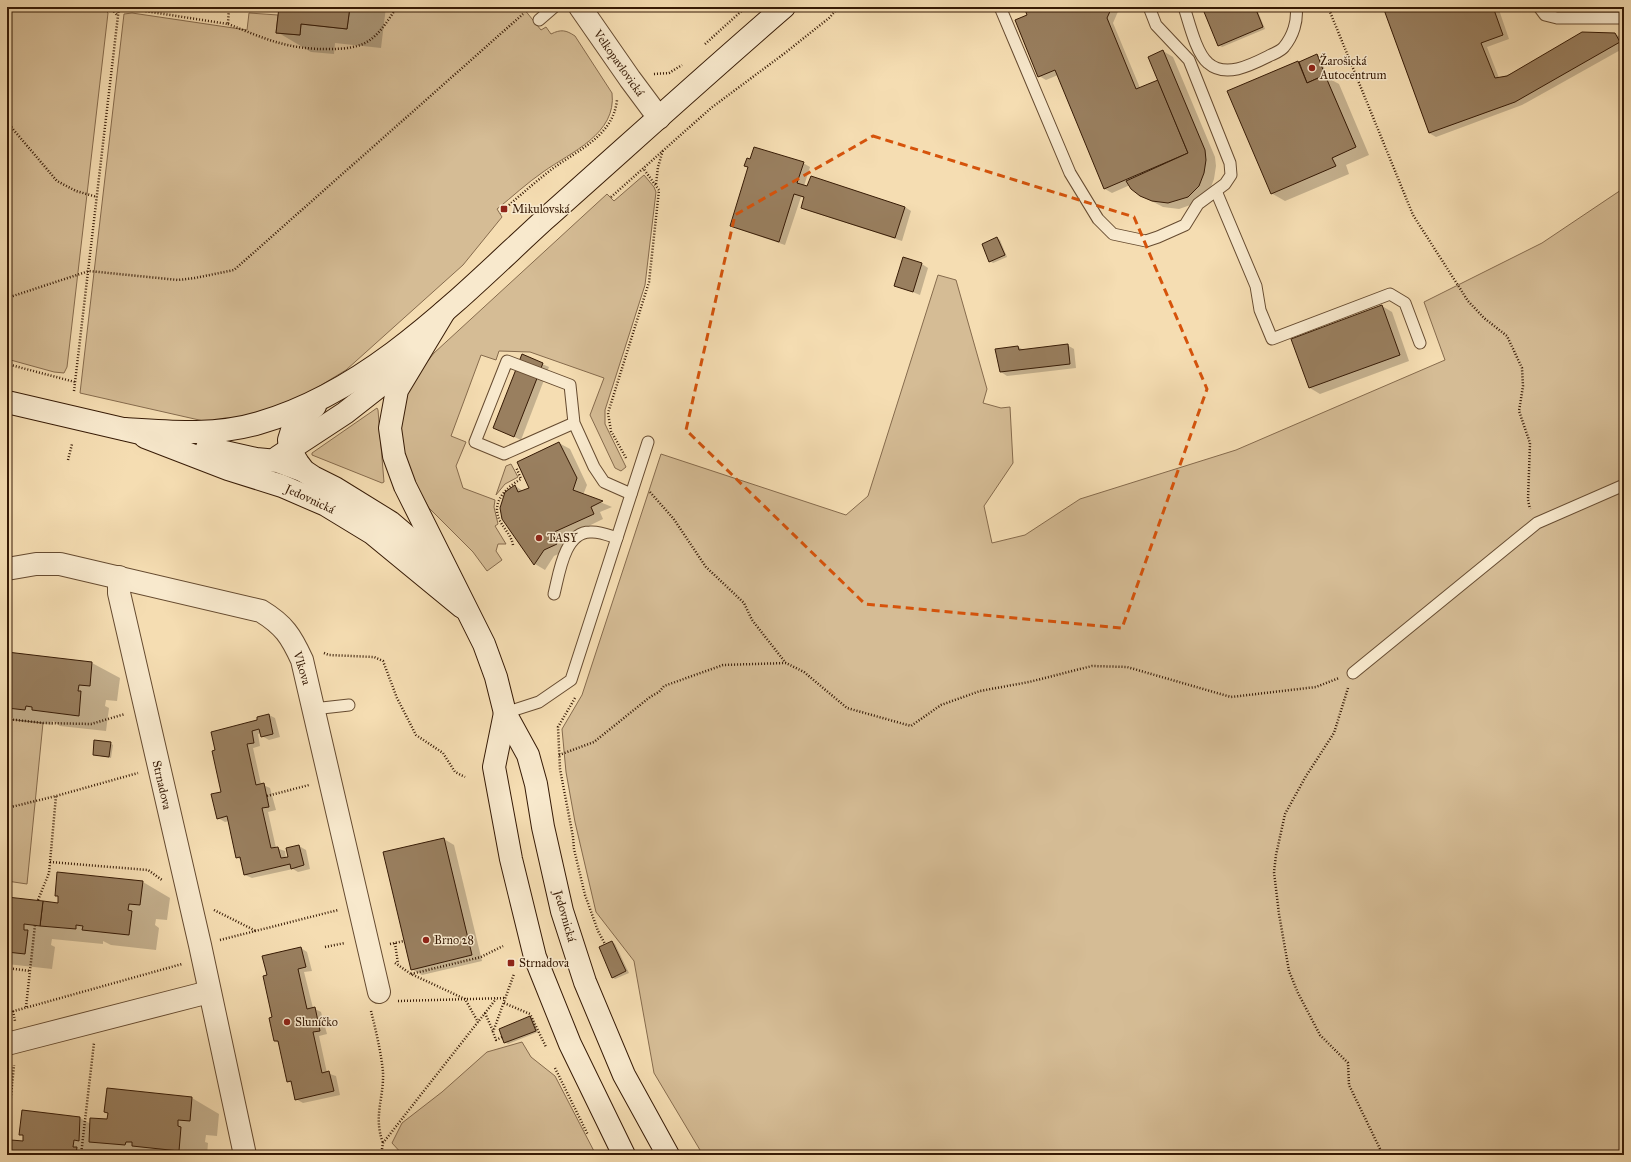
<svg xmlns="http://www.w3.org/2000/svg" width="1631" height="1162" viewBox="0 0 1631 1162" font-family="'IM FELL Great Primer',serif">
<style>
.green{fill:#d5bc95;stroke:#866b4d}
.shadow{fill:#0003}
.building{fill:#997f5f;stroke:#361a05}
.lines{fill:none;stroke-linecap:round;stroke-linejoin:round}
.lane-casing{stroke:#664b30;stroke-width:13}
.street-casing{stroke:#664b30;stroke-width:24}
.secondary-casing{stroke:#361a05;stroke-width:24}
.path{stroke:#361a05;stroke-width:2.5;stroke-dasharray:1 2;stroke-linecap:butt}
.lane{stroke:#f8e9cd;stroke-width:11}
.street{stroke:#f8e9cd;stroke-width:22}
.secondary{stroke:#f8e9cd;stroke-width:22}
.marked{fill:none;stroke:#d6530b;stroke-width:3;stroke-dasharray:8 5;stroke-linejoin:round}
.poi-dot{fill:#8f2418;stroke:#f8e9cd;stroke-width:1.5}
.labels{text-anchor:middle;stroke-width:3;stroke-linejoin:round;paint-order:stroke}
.poi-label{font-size:12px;fill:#361a05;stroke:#f8e9cd;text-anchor:start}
.street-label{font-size:12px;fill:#361a05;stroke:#f8e9cd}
</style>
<rect width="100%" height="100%" fill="#f5ddb2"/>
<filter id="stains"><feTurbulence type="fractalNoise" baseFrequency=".005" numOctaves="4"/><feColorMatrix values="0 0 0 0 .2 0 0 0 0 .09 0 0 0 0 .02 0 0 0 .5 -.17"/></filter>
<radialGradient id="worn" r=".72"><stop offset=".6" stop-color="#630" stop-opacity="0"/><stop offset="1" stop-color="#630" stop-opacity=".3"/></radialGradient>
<g class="green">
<polygon points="7,7 103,7 108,13 67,367 64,373 54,372 7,359"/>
<path d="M350 7H526L524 9 541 30 546 27 551 34C561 29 566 30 575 36L612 93C617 134 571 152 543 172 527 183 512 197 497 209L502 217 463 265 346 370 300 398 258 416 208 422 80 393 124 14 132 13 247 30 249 13 278 15 276 33 300 35 301 24 347 29Z"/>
<polygon points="644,175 654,187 656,192 645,285 605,410 605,424 626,467 621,471 615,468 590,415 604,378 530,352 499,351 496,360 481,355 451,436 466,442 456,466 463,488 495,500 494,507 498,524 495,526 506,544 498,544 496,551 502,560 487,571 473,552 429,508 411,477 400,436 406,389 434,353 607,194 614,201"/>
<polygon points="1624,188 1624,1155 703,1155 654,1073 634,961 596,912 575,822 566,772 562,729 582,695 661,454 846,515 868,496 938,275 956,280 987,389 983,403 1001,408 1010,407 1013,463 984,506 992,543 1025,535 1080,499 1236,450 1445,360 1424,302 1542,243"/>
<polygon points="377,408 378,410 384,482 382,483 312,455 312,453"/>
<polygon points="511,464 518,477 505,484 496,495 506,466"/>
<polygon points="7,719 43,723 27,884 7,881"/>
<polygon points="522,1042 531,1057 555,1076 596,1155 403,1155 392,1143 402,1123 442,1092 487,1052"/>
</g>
<g class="shadow">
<polygon points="225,7 249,7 248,10"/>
<polygon points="280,7 386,7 381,48 335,43 334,54 311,52 277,32"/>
<polygon points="1025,7 1120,7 1113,23 1140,88 1159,81 1163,51 1173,57 1215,157 1216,166 1214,179 1209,192 1199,202 1179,209 1163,207 1140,195 1130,185 1112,193 1105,189 1058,75 1046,80 1039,76 1029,15"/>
<polygon points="1164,7 1178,7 1168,11"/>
<polygon points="1203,7 1256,7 1265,29 1222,47 1219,45"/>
<polygon points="1384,7 1498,7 1509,39 1487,47 1499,78 1615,34 1622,38 1624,48 1522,105 1436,137 1429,133"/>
<polygon points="1317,55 1320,57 1328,78 1339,84 1369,155 1346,165 1349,174 1285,201 1271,193 1298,62"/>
<polygon points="803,163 810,167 804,186 905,207 911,211 902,241 809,211 802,207 805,198 801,197 785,245 738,229 731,225"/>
<polygon points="997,238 1000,240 1007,257 993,263 990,261"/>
<polygon points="922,264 928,268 920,295 895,285"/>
<polygon points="1382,306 1392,312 1409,361 1320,394 1310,388 1293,340"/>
<polygon points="1067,345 1074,349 1076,368 1007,376 1001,372 1018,347 1024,350"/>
<polygon points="542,364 549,367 521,440 495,428"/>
<polygon points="559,443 570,449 587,485 583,495 612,507 600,512 603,519 562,539 567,550 554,556 545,570 535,564 515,486 523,491 530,488"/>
<polygon points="8,653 92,663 120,678 117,701 106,700 105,706 109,708 106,731 60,726 53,721 53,725 18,721 7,715"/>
<polygon points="269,715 275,718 280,737 269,740 262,736 261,733 258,734 260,746 253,748 261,784 270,788 276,810 268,812 276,848 285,851 286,858 290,857 299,846 306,850 310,869 298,872 293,869 252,878 245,875 241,860 237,857 229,821 225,822 218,818 222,793 213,752"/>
<polygon points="110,743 113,745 111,758 94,755"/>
<polygon points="444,839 454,845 482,961 422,975 412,969"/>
<polygon points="143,882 170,898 167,920 156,919 155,925 159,928 156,950 111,945 103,941 103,944 52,939 51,945 55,947 52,969 7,964 7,898 59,904 59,897 56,895"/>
<polygon points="612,942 615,944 629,973 615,979 612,977"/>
<polygon points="301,948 307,952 312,971 304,972 313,1008 321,1012 327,1034 319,1036 327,1073 336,1076 340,1095 303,1103 296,1099 293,1084 288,1081 279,1043 275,1041 268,976"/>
<polygon points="530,1017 533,1018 538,1032 508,1044 505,1042"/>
<polygon points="108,1089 192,1098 219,1114 217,1136 206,1135 205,1142 208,1143 207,1155 114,1155 107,1151 106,1155 7,1155 7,1144 12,1147 24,1142 24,1136 20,1134 23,1112 80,1118 91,1124 108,1120 109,1114 105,1112"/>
</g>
<g class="building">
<polygon points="279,7 350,7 347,29 301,24 300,35 276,33"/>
<polygon points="1024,7 1112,7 1107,18 1136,89 1158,80 1188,153 1104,189 1055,70 1038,77 1015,20 1027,15"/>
<polygon points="1202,7 1255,7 1263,27 1218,46"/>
<polygon points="1383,7 1493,7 1503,35 1481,43 1495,78 1507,76 1582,32 1615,33 1620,42 1515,102 1429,133"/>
<polygon points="1163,50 1205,150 1206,160 1204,173 1199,186 1188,197 1168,203 1152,201 1140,196 1131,189 1126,181 1188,153 1148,57"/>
<polygon points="1317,54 1325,75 1307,83 1299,62"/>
<polygon points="1298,61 1307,83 1325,75 1356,147 1332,158 1336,166 1271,194 1227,91"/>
<polygon points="754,147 804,162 797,183 807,186 811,176 905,207 895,238 801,208 804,197 794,194 779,242 730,226 748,167 744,166 747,158 750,159"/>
<polygon points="997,237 1005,255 989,262 982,244"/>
<polygon points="903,257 922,263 913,292 894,286"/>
<polygon points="1382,305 1400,355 1309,388 1291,339"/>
<polygon points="1068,344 1070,364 1000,372 995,349 1018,346 1019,350"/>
<polygon points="522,354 543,363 514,437 493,428"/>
<polygon points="559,442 577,478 573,490 603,501 591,507 594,514 552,533 557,544 544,550 534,565 502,519 500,508 505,492 515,485 518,492 529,488 517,462"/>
<polygon points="7,652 92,662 90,686 79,685 78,691 81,691 79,716 32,710 32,707 26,706 25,710 7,708"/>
<polygon points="269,714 273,734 261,737 259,729 252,731 254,743 247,744 256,785 264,783 269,807 262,808 271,848 278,847 281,858 288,857 286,848 299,845 304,865 291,869 290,864 244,875 240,857 236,858 227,816 217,819 211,794 221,792 212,751 215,750 211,732 257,720 257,717"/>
<polygon points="94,740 111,742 109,757 93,755"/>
<polygon points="444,838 472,955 411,970 383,852"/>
<polygon points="57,872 143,881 140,905 129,904 128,910 132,911 129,935 82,930 83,926 76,925 76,929 40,926 43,901 58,903 58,896 55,896"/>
<polygon points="7,897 43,901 40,926 24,924 24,930 28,930 25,954 7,952"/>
<polygon points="612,941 626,971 612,978 599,947"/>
<polygon points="301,947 306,967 298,969 307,1009 315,1007 320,1031 313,1032 322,1073 329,1071 334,1091 295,1100 291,1081 287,1082 278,1041 274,1041 269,1018 272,1017 263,976 267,975 262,956"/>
<polygon points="530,1016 536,1031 504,1043 499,1029"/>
<polygon points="107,1088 192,1097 190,1121 178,1120 178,1126 181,1127 179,1151 132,1146 132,1142 126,1142 125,1145 89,1142 90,1118 107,1119 108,1113 104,1112"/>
<polygon points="22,1110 80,1117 79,1141 74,1140 73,1147 77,1147 76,1155 10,1155 11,1140 23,1141 23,1135 19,1135"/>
</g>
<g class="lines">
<g class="lane-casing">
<g id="lane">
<polyline points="1000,7 1070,173 1098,219 1113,234 1146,241 1158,237 1185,225 1198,204 1225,184 1231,175 1230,163 1189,60 1156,25 1149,7"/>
<path d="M1184 7C1189 22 1196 53 1208 63 1226 79 1253 64 1271 55 1275 53 1281 51 1284 47 1293 36 1298 21 1296 7"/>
<polyline points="1539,7 1545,15 1557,18 1624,18"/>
<polyline points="539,20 554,7"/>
<polyline points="1216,191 1256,286 1260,310 1272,339 1390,294 1405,303 1420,343"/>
<polyline points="574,423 504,454 475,442 507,361 570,385 574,423 594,467 604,482 631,494"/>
<path d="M554 594C559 575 564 532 590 532 599 531 608 535 617 538"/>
<polyline points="1353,673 1537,523 1624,485"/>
<polyline points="313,709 349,705"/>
<polyline points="505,713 539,702 571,680 648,442"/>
</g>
</g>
<g class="street-casing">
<g id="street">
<polyline points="580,7 630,79 659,118"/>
<path d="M7 569 36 564H60L261 611C284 625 291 636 302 660L379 992"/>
<polyline points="119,577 119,593 200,945 245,1155"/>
<polyline points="7,1044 209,992"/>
</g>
</g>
<g class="secondary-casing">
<g id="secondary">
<polyline points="444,312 397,390 390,428 394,456 405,486 484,644 496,677 505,713 528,755 536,784 543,827 562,911 585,982 624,1075 668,1155"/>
<polyline points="7,402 140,433"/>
<polyline points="315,406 293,427 289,440 290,450 298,463 304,471 313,477 335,488 390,522 410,539 439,572"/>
<path d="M125 429C170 432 216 436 259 423 371 391 460 297 544 220 624 149 703 77 784 7"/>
<polyline points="145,437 228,469 282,486 326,505 372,533 462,607"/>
<polyline points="207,448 256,459 277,461 304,471"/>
<polyline points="278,457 345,413 382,384 402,361"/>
<polyline points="505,713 494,767 511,859 535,957 570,1044 624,1155"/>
</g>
</g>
<g class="path">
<polyline points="110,7 117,15"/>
<polyline points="119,7 228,24 229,7"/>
<polyline points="1328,7 1413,215 1468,301 1484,318 1507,336 1522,368 1523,386 1519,411 1530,443 1528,500 1530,509"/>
<path d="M228 24C266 39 288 50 331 49 342 49 355 48 365 43 379 36 388 20 397 7"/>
<polyline points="705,44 746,7"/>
<polyline points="654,74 669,73 682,65"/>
<polyline points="7,119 12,128 57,181 76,191 97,197"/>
<polyline points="656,184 658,167 663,150"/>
<polyline points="611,197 711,108 785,53 829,18 839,7"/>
<path d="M500 213C517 198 534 183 552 169 578 150 613 136 617 100"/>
<polyline points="7,298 89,271 178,280 195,278 234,270 523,14"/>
<polyline points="7,364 75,382"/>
<polyline points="74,391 119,7"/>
<polyline points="626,458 611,431 608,413 649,282 659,190 643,168"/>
<polyline points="68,460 72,444"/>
<polyline points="650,492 673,518 706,567 744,603 752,620 785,662"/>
<path d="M513 545C511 535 505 530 500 521 490 502 507 487 521 479L516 467"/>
<polyline points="324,653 329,655 374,657 383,661 397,698 416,735 443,753 455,772 465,777"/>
<polyline points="1348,688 1334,733 1306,776 1285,814 1276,855 1274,872 1279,914 1289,971 1298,993 1320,1035 1348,1063 1349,1085 1383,1155"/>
<polyline points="575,698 558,727 560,769 573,837 574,849 585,895 598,931 605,944"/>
<polyline points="7,719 43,723 91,724 125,714"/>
<polyline points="559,755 594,742 650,697 659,692 664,686 723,665 786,663 804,672 847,708 911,726 941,705 980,691 1029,682 1092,666 1127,667 1231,697 1316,687 1339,678"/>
<polyline points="267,796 309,785"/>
<polyline points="7,808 56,796 138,773"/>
<polyline points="50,862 148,870 162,880"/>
<polyline points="38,900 49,873 56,796"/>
<polyline points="214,910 256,931"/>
<polyline points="220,940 338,910"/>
<polyline points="395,943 398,964"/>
<polyline points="390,944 404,941"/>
<polyline points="325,947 345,943"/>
<polyline points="395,963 411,974 465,999 478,1022"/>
<polyline points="7,968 30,971"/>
<polyline points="411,974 481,957 503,946"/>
<polyline points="398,1001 506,998"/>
<polyline points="504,1003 530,1014 546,1047"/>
<polyline points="26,1007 35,925"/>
<polyline points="13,1011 15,1021"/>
<path d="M371 1011C376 1031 381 1052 383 1072 384 1099 373 1116 383 1143"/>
<polyline points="7,1013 182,964"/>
<polyline points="485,1013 493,1031"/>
<polyline points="502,1037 496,1040 493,1032 514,974"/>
<polyline points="555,1068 588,1135"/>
<polyline points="7,1137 14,1065"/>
<polyline points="81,1155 94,1043"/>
<polyline points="381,1155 383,1143 496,999"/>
</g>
<use href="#lane" class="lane"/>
<use href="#street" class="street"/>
<use href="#secondary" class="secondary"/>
</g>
<path class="marked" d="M873 136 1134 217 1207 389 1122 628 865 604 686 430 735 215Z"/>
<g class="poi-dot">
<circle cx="1312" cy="68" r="4"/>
<rect x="500" y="205" width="8" height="8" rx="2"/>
<circle cx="539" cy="538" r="4"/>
<circle cx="426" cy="940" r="4"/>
<rect x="507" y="959" width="8" height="8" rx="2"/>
<circle cx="287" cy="1022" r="4"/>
</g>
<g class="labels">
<g class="poi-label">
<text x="1320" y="65">Žarošická<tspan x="1320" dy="14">Autocentrum</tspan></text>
<text x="512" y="213">Mikulovská</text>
<text x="547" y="542">TASY</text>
<text x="434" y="944">Brno 28</text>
<text x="519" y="967">Strnadova</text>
<text x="295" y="1026">Sluníčko</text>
</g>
<g class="street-label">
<text transform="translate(619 63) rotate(55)" y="4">Velkopavlovická</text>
<text transform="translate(310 499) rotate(25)" y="4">Jedovnická</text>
<text transform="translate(302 668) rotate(73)" y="4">Vlkova</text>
<text transform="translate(162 785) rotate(77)" y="4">Strnadova</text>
<text transform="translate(565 916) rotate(74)" y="4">Jedovnická</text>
</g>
</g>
<rect width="1631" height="1162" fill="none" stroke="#f5ddb2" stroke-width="24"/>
<rect x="8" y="8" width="1615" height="1146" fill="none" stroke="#361a05" stroke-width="2"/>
<rect x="12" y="12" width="1607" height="1138" fill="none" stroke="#361a05"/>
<rect width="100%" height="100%" filter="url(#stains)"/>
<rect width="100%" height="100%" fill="url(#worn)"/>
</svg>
